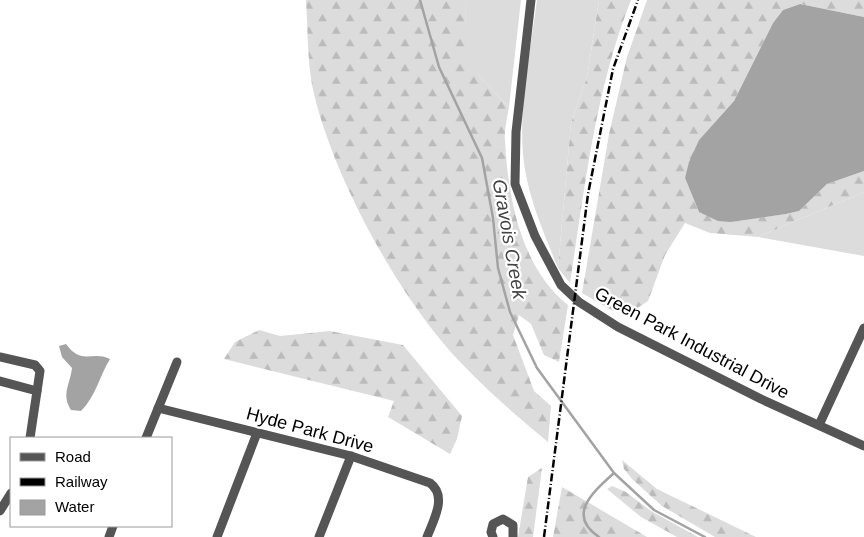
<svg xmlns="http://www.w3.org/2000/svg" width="864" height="537" viewBox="0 0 864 537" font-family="Arial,sans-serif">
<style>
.grass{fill:#dcdcdc}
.forest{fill:url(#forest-firs)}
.water{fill:#a3a3a3}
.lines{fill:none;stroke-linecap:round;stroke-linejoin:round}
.stream{stroke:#a3a3a3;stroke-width:2.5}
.street{stroke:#555;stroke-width:9}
.rail{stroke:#000;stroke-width:2.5;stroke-dasharray:8 2.5 1 2.5;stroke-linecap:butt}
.labels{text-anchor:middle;stroke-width:4.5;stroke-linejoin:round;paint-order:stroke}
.street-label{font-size:18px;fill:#000;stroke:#fff}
.water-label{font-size:19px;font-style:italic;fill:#444;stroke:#fff}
</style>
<defs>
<pattern id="forest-firs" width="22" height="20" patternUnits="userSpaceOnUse" patternTransform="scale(1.25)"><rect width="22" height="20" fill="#dcdcdc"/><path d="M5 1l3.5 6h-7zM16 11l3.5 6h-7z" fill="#bbb"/></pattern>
</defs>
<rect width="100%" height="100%" fill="#fff"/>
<g class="grass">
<polygon points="465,0 521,0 509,107 481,78 466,56"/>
<path d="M537 0H599L587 77 571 123 558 268C545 236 531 204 525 170 516 115 530 55 537 0Z"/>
<polygon points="864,192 864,256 758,237"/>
</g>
<g class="forest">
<path d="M306 0H465L467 56 481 78 509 107C507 118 504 130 505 141 508 198 521 268 568 305L559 362 544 355 531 324 519 315 513 335 534 391 551 406 548 442C519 418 490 393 464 366 401 302 335 181 314 94 307 66 308 29 306 0Z"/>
<path d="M599 0H631C595 91 585 187 570 283L558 268 571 123 587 77Z"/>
<polygon points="647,0 864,0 864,17 800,4 783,10 773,23 734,101 699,140 685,178 699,212 749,219 786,214 799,211 827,184 864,171 864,192 758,237 710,233 685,223 665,255 648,301 636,309 613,311 582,293 609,134 627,57"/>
<polygon points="259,330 280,336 330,331 403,345 462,416 457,439 450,454 388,417 394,401 224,359 235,342"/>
<polygon points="622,460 657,489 756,537 715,537 662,506 632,479 624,469"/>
<polygon points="542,468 533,537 518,537 528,477"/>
<polygon points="612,486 626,492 651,511 698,537 677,537 641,517 607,489"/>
<polygon points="562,487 647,537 553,537"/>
</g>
<g class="water">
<polygon points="800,4 864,17 864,171 827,184 799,211 786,214 730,222 718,221 699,212 685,178 689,162 699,140 734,101 773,23 783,10"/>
<path d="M66 344C82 366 92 350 110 359 99 377 96 396 81 411L71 410C61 394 70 385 72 368L62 357 59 346Z"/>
</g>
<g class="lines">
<g class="stream">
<polyline points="420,0 439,67 482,158 493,218 498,268 510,312 537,368 614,473 654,510 705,537"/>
<path d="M599 537C566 515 593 492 614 473"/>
</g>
<g class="street">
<polyline points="531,0 516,132 515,184 535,236 561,285 579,302 618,327 761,399 864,446"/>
<polyline points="0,357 35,365 40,371 30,438"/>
<polyline points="0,381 37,391"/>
<path d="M158 408 351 456 430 483C448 496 433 521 427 537"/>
<polyline points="819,425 864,328"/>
<polyline points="146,438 177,362"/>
<polyline points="0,511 11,493"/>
<polyline points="109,537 113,526"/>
<polyline points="217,537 257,433"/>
<polyline points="319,537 351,456"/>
<polyline points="493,537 491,532 493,524 503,519 513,525 513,537"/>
</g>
<polyline class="rail" points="544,537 588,194 613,69 638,0"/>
</g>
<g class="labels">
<g class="street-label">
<text transform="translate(692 343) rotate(28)" y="6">Green Park Industrial Drive</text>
<text transform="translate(310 430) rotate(15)" y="6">Hyde Park Drive</text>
</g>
<g class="water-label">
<text transform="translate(510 239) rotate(80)" y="7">Gravois Creek</text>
</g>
</g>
<rect x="10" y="437" width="162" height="90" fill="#ffffff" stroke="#999999"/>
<rect x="20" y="453" width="25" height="8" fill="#555555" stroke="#999999"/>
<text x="55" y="462" font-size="15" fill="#000000">Road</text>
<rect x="20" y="478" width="25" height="8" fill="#000000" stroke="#999999"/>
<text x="55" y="487" font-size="15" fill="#000000">Railway</text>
<rect x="20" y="500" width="25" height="15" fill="#a3a3a3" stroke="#999999"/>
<text x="55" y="512" font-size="15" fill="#000000">Water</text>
</svg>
